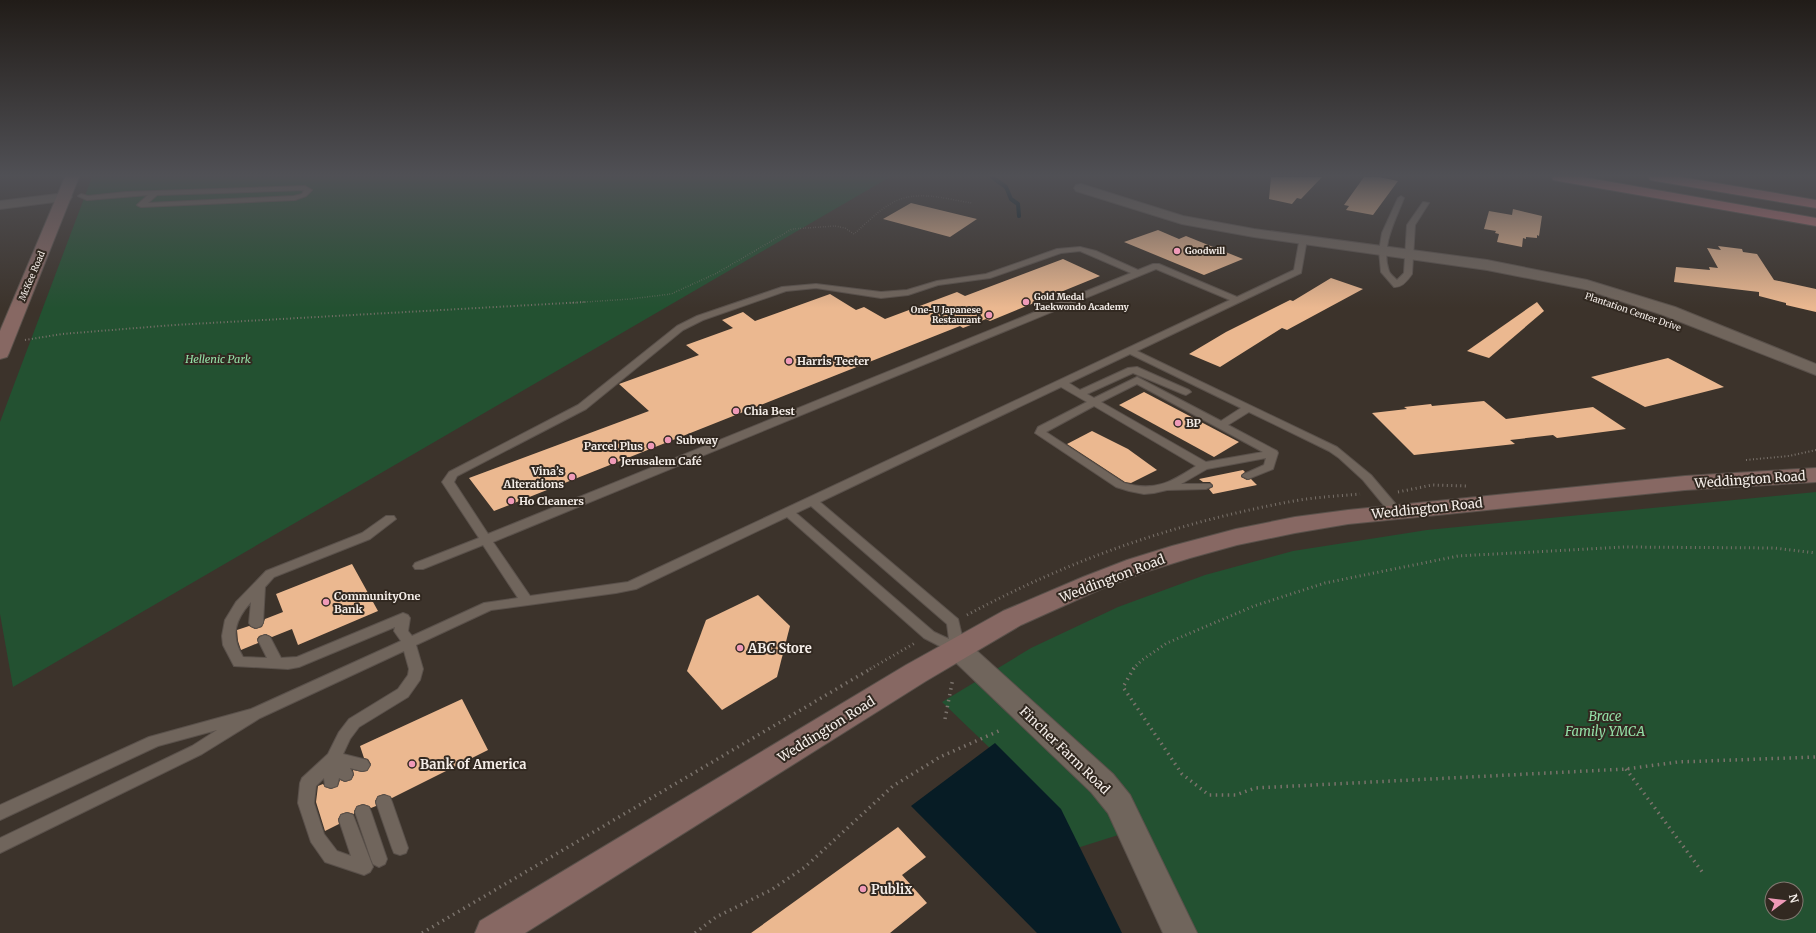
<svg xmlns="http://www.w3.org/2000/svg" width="1816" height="933" viewBox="0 0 1816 933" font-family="Merriweather,serif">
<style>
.green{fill:#235131;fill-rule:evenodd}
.water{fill:#071c25}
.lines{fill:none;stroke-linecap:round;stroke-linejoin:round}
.stream{stroke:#071c25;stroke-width:4}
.building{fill:#ebb890}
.lane-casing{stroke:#5a514b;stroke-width:2}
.street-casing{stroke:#5a514b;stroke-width:2}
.secondary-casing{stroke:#5a514b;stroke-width:2}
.highway-casing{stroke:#5a514b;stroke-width:2}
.path-far3{stroke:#7a726b;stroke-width:1.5;stroke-dasharray:0.5 2;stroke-linecap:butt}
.path-far2{stroke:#7a726b;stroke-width:2;stroke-dasharray:1 2.5;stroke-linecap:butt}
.path-far1{stroke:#7a726b;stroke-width:3;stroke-dasharray:1 3.5;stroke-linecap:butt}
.path{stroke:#7a726b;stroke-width:3.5;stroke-dasharray:1.5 4.5;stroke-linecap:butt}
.lane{fill:#70655c;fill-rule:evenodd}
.street{fill:#70655c;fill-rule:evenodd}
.secondary{fill:#876863;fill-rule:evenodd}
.highway{fill:#bc6e72;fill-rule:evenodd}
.poi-dot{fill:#ef9ab8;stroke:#322921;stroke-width:1.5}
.labels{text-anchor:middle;stroke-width:4;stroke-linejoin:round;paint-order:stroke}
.far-poi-label{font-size:9px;font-weight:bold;fill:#f5eee9;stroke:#322921;text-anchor:start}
.far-street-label{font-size:9px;fill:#f5eee9;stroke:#322921}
.park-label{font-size:11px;font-style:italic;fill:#94e0a7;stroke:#322921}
.poi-label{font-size:11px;font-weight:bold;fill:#f5eee9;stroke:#322921;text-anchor:start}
.near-street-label{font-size:13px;fill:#f5eee9;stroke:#322921}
.near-poi-label{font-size:13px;font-weight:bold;fill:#f5eee9;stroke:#322921;text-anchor:start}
.near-park-label{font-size:13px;font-style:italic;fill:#94e0a7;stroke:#322921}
</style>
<rect width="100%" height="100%" fill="#3c332b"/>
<g class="green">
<polygon points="92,177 890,177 13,687 0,614 0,422"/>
<path d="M1816 492V933H1183L1131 831 1074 849 1049 805 942 702 1031 648 1118 607 1205 575 1293 551 1427 530ZM1772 889H1796V913H1772Z"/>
</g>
<polygon class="water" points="995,743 1061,809 1122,933 1037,933 911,806"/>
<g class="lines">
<polyline class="stream" points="992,177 1006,187 1011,199 1018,204 1019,216"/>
</g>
<g class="building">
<polygon points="1271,177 1322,177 1301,199 1297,198 1292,204 1269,199"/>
<polygon points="1364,177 1379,177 1398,181 1373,215 1346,210 1349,206 1344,205"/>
<polygon points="911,203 977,219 950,237 883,219"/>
<polygon points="1513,209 1542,216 1539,236 1537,235 1537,238 1526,237 1526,239 1523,238 1522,247 1497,242 1499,234 1495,233 1496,231 1484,229 1489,211 1512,215"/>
<polygon points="1158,230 1179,239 1186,236 1243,259 1204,275 1124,242"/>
<polygon points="1718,246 1742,249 1743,252 1757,254 1774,280 1816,289 1816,312 1786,305 1786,303 1759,296 1759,292 1674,282 1676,267 1710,270 1709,267 1718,268 1707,248 1721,250"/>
<polygon points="1063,259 1100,276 990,321 986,319 963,328 960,326 494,511 469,478 649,411 619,384 699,355 686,345 733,328 722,320 743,312 755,321 830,294 856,310 864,307 885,319 957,292 965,296"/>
<polygon points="1331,278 1363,289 1287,330 1282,328 1220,367 1189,354 1226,332 1290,300 1293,301"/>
<polygon points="1537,302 1544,311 1489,358 1467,351"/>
<polygon points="1668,358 1724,387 1645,407 1591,377"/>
<polygon points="1144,392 1239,442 1214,457 1119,405"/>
<polygon points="1484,401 1506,419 1593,407 1626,429 1557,438 1553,435 1510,440 1515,444 1414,455 1372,413 1407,409 1404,407 1431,404 1432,406"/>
<polygon points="1092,431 1128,449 1157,470 1131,483 1125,482 1067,444"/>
<polygon points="1243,470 1245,472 1241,475 1241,477 1247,480 1251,479 1257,485 1213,494 1209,489 1213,487 1213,485 1210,482 1203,482 1199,479"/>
<polygon points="352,564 378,611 298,645 292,629 272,637 266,634 259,636 257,639 258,643 241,650 238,641 237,630 249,626 255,629 262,627 265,619 283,612 276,594"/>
<polygon points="758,595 790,626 777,677 722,710 687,671 706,620"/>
<polygon points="462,699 488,750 392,798 384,794 378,796 375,801 376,806 371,808 369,806 363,804 357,806 354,811 354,814 347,812 341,814 338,819 339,824 325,831 316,802 318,786 323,784 325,787 331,789 338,786 340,780 345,782 351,780 354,775 353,770 362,772 367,771 371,764 368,759 364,758 360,746"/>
<polygon points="898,827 926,857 902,875 927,903 890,933 751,933"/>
</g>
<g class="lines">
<g class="lane-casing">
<g id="lane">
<path d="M305 186 312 190 306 196 295 200 141 207 137 205 148 195 87 200 78 196 81 194 88 196 126 192ZM304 190 302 194 294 196 148 203 157 195Z"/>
<path d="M1401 196 1404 198C1396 219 1380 247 1389 271 1390 274 1395 278 1397 280L1404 273 1407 225 1423 202 1429 203 1415 225 1412 274C1408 280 1402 288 1394 287L1381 272 1379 251 1382 233 1398 198Z"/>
<path d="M1300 237H1303L1307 239 1301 273 1137 351 1337 447 1371 475 1399 508 1401 511 1399 514H1391L1363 480 1339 458 1329 451 1249 412 1228 425 1277 451 1278 453 1273 469 1248 479 1242 476 1244 474 1264 465 1266 458 1207 469 1181 484H1210L1212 486 1206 489 1167 490 1154 493 1144 494 1129 491 1116 487 1035 433 1038 427 1087 402 1061 387 820 502 958 619 965 649 963 653 958 654 953 653 924 638 787 517 636 589 616 593 491 610 416 645 423 669 420 680 408 697 359 727 350 739 343 754 367 760 370 765 367 770 362 771 350 768 353 774 351 779 345 781 339 778 337 786 331 788 325 786 324 778 316 786 314 803 324 834 337 851 351 856 339 820 341 815 347 813 353 815 373 867 370 872 364 875 325 862 311 842 298 803 300 783 302 778 328 754 339 732 349 719 398 689 408 675 409 669 404 651 260 718 202 754 0 853V838L192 746 217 730 158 746 0 820V805L149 737 251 709 401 641 394 631 395 627 299 667 288 669 234 666 223 645 222 636 225 620 236 602 266 571 362 533 386 516H394L396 519 370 539 274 577 265 587 263 623 261 626 256 628 251 626 249 623 251 602C235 620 230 635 243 657L267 658 258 640 260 637 265 635 270 637 281 658 297 657 403 613 408 615 410 618 408 631 412 636 484 603 518 598 483 545 423 569H415L413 566 415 563 479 538 442 482 449 472 578 405 677 326 697 316 782 287 816 284 881 292 907 290 937 281 986 274 1057 249 1080 247 1096 251 1138 270 1153 264H1159L1237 297 1294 270ZM1080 251 1131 273 488 534 454 482 457 476 586 409 683 330 703 320 786 291 816 288 881 298 908 295 938 285 990 278 1061 253ZM1156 269 1230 300 628 582 530 596 493 542ZM1130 354 1241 408 1221 421 1137 377 1094 398 1087 394 1133 373 1183 394 1186 395 1191 392 1189 390 1137 367 1128 368 1080 390 1069 383ZM1137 384 1263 452 1206 462 1101 402ZM1094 406 1196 466C1171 482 1155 492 1124 483L1046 432ZM811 506 947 624 949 639 934 632 796 513Z"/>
<polygon points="384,795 390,797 392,802 408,848 406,853 400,855 394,853 392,848 376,802 378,797"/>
<polygon points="363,805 369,807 371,812 387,859 385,864 379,867 373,864 371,859 355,812 357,807"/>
</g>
</g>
<g class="street-casing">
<g id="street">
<polygon points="1081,184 1183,216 1254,229 1487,260 1587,280 1675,307 1816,364 1816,375 1663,315 1584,289 1487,270 1254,237 1182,224 1076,191 1074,188 1076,185"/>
<polygon points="65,193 70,194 72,197 70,200 0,209 0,201"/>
<polygon points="958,639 967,642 1113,774 1130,795 1197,933 1163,933 1108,813 1091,792 949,656 945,649 949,642"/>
</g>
</g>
<g class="secondary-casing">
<g id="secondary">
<polygon points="65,177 79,177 9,353 7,357 0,359 0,331"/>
<polygon points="1816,468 1816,482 1685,490 1348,524 1295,533 1237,545 1190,558 1145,572 1101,589 1021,625 926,681 525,933 475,933 480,921 906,665 1003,611 1083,577 1127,560 1172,546 1236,529 1295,517 1348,510 1685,476"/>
</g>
</g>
<g class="highway-casing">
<g id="highway">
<polygon points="1552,177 1583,177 1816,218 1816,226 1558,181 1553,180"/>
<polygon points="1649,177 1681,177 1816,200 1816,208 1655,181 1650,180"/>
</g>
</g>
<path class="path-far3" d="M570 303 630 299 671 294 717 273 792 229 835 226 845 228 854 234C869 221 885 203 904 198 926 192 951 200 972 203"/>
<g class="path-far2">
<polyline points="25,340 62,334 174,325 585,302"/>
<polyline points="1746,460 1789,456 1816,450"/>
</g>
<g class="path-far1">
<polyline points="1398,492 1432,485 1466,486"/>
<path d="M967 615C1071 559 1178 522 1294 501 1316 497 1338 496 1360 494"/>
<polyline points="870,669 915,643"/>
<polyline points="1133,669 1142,660 1167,643 1254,606 1325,583 1458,556 1625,547 1774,548 1816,553"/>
</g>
<g class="path">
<polyline points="1134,668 1123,687 1182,774 1209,795 1236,795 1255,788 1626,769 1678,762 1816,757"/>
<polyline points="945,719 953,678"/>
<polyline points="1626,769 1703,873"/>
<polyline points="422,933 872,668"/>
<polyline points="695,933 716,917 771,890 805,867 893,786 940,757 1001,730"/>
</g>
<use href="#lane" class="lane"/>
<use href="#street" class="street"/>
<use href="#secondary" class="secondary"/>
<use href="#highway" class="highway"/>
</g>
<linearGradient id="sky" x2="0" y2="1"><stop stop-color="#211c18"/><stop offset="0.57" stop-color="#505055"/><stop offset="1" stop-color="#505055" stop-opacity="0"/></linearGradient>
<rect width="1816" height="308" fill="url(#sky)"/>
<g class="poi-dot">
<circle cx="1177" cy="251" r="4"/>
<circle cx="1026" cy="302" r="4"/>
<circle cx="989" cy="315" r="4"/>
<circle cx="789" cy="361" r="4"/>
<circle cx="736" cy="411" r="4"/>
<circle cx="1178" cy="423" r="4"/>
<circle cx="668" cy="440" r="4"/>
<circle cx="651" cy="446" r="4"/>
<circle cx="613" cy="461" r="4"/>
<circle cx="572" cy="477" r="4"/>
<circle cx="511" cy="501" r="4"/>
<circle cx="326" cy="602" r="4"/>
<circle cx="740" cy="648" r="4"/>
<circle cx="412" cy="764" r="4"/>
<circle cx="863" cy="889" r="4"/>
</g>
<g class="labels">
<g class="far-poi-label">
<text x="1185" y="254">Goodwill</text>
<text x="1034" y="300">Gold Medal<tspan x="1034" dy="10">Taekwondo Academy</tspan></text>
<text x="981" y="313" text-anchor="end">One‐U Japanese<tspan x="981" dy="10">Restaurant</tspan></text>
</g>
<g class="far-street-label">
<text transform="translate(32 276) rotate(-67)" y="3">McKee Road</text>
<text transform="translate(1633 312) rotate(19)" y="3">Plantation Center Drive</text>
</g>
<g class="park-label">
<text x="218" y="363">Hellenic Park</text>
</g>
<g class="poi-label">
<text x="797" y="365">Harris Teeter</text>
<text x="744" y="415">Chia Best</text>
<text x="1186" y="427">BP</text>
<text x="676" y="444">Subway</text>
<text x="643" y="450" text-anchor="end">Parcel Plus</text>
<text x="621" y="465">Jerusalem Café</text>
<text x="564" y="475" text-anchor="end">Vina’s<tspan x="564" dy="13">Alterations</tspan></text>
<text x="519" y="505">Ho Cleaners</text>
<text x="334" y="600">CommunityOne<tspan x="334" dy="13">Bank</tspan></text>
</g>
<g class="near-street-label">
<text transform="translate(1750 479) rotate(-4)" y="5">Weddington Road</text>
<text transform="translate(1427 508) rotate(-6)" y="5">Weddington Road</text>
<text transform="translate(1112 578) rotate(-21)" y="5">Weddington Road</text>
<text transform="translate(826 729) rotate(-32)" y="5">Weddington Road</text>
<text transform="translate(1065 750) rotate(44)" y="5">Fincher Farm Road</text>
</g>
<g class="near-poi-label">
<text x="748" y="653">ABC Store</text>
<text x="420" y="769">Bank of America</text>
<text x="871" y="894">Publix</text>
</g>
<g class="near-park-label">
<text x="1605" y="721">Brace<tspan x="1605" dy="15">Family YMCA</tspan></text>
</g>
</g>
<g transform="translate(1784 901) rotate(75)"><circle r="19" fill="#322921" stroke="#807871"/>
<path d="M0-3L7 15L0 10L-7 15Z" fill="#ef9ab8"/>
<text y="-6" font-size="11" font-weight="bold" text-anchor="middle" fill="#f5eee9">N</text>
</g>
</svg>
